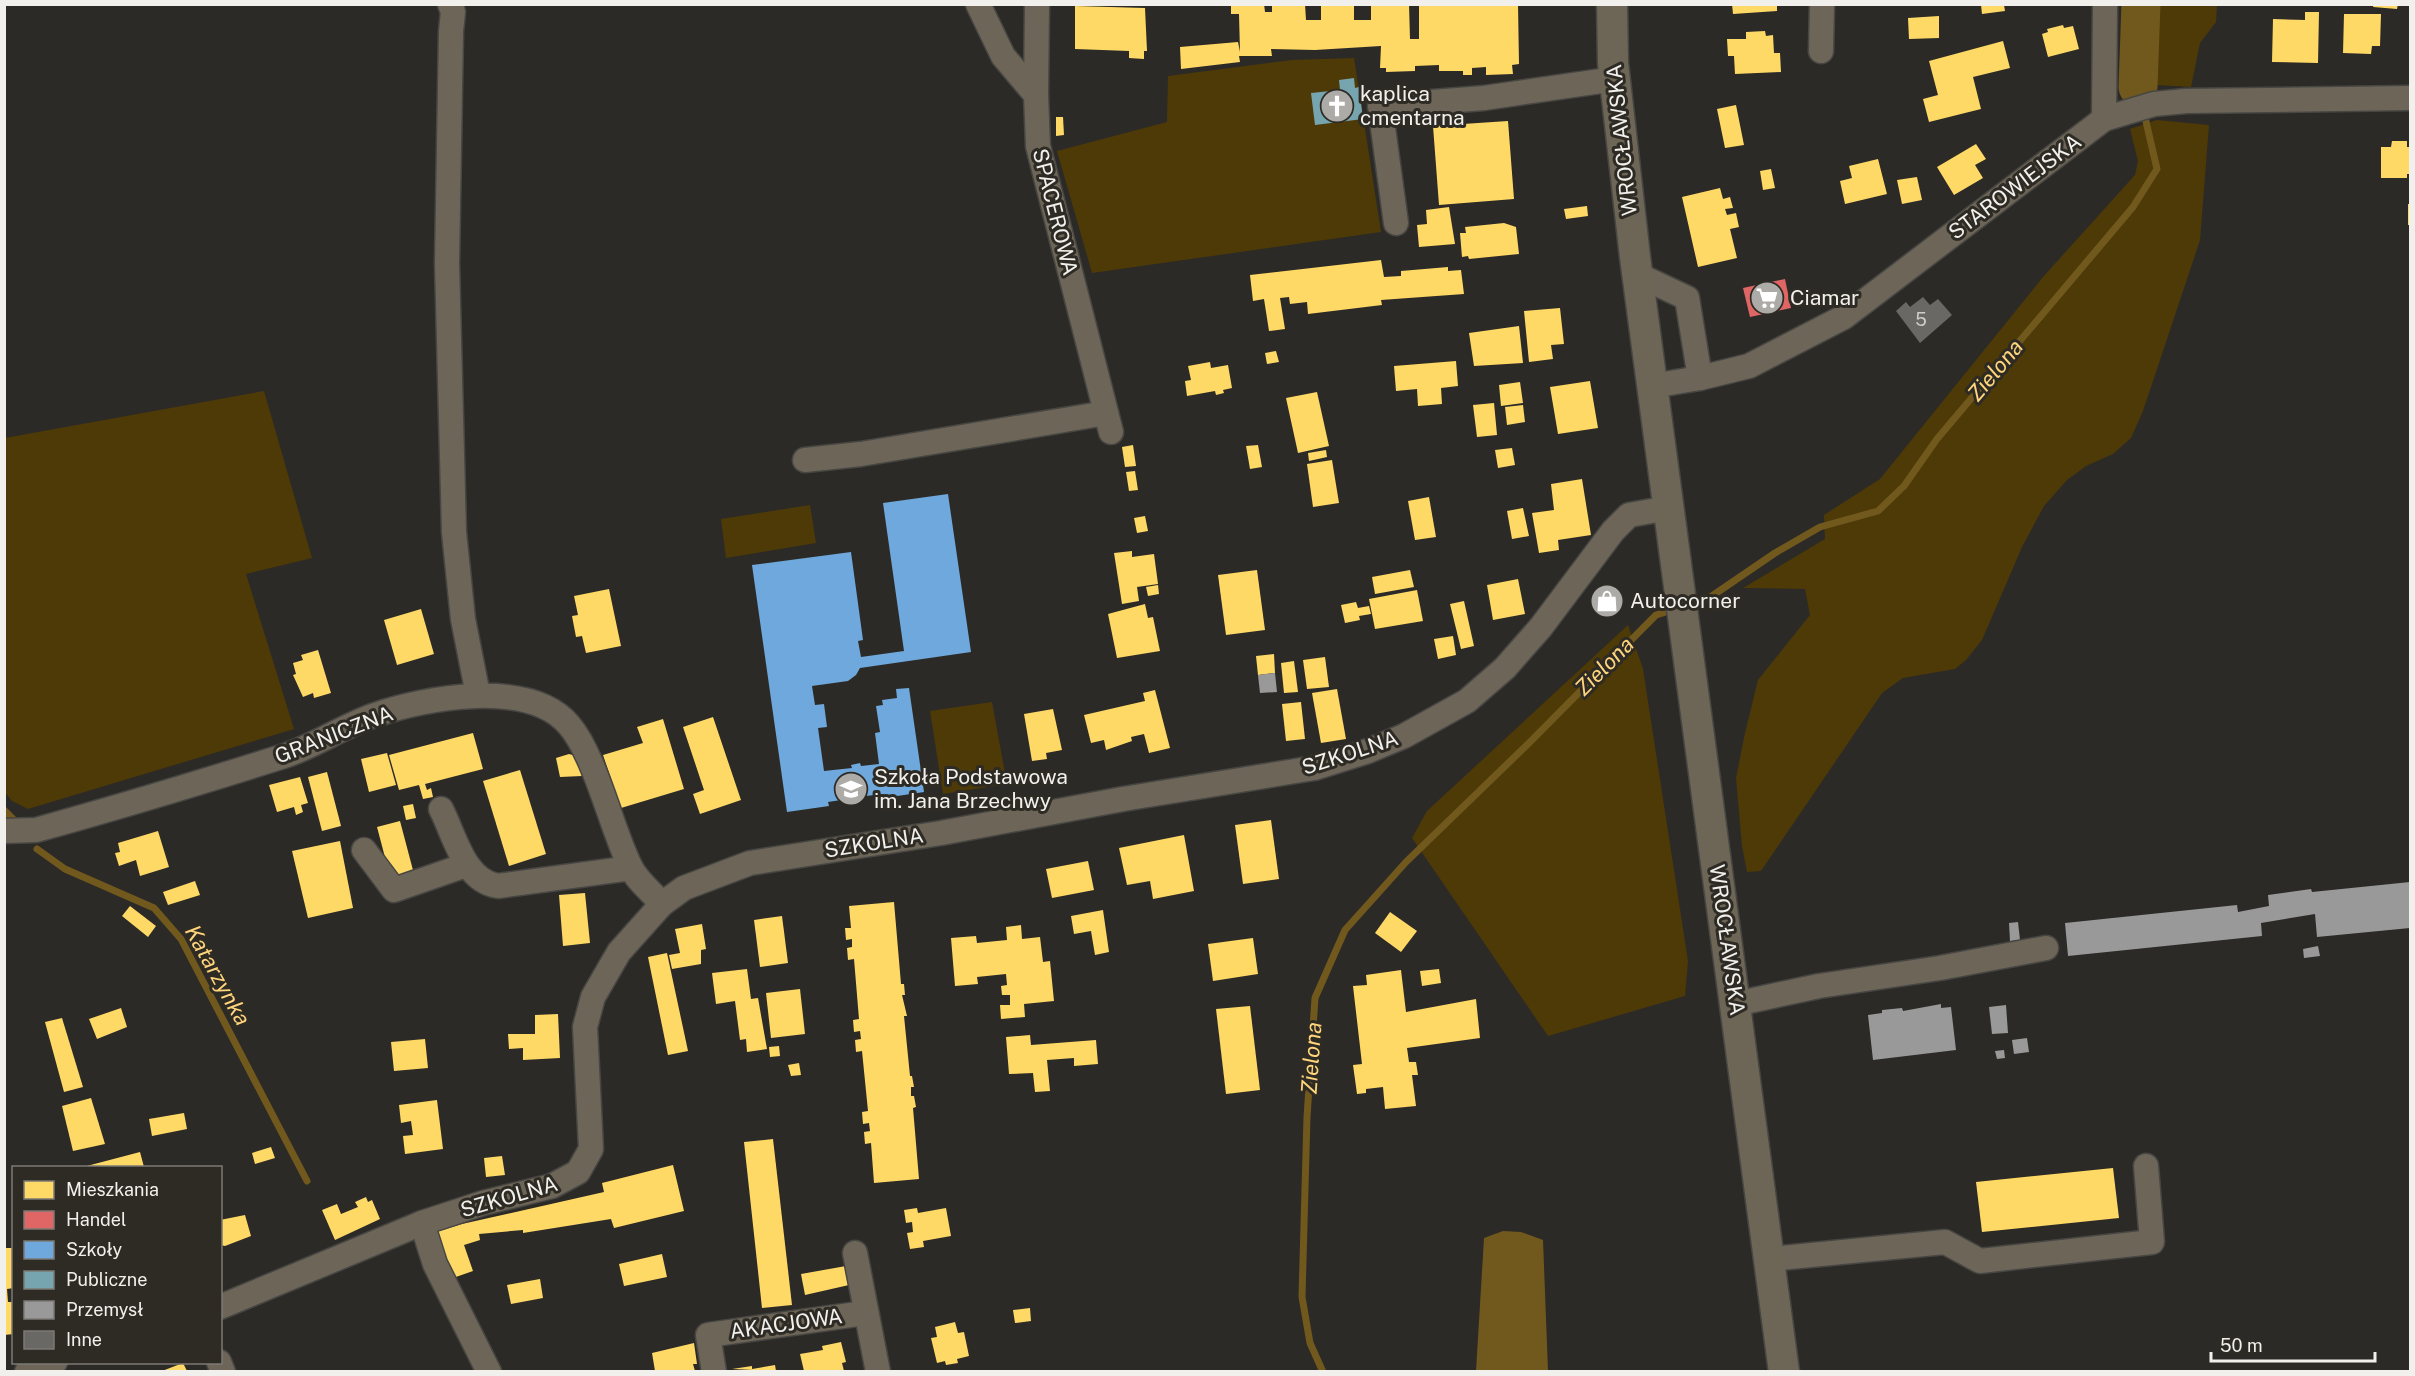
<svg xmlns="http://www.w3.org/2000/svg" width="2415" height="1376" viewBox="0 0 2415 1376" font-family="'Public Sans',sans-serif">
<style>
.green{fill:#4e3a07}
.water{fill:#71581d}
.homes{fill:#ffd966}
.shops{fill:#e06666}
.schools{fill:#6fa8dc}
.public{fill:#76a5af}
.industry{fill:#999}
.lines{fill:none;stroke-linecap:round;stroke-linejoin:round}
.stream{stroke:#71581d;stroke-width:7}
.river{stroke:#71581d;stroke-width:39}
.building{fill:#696865}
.minor-casing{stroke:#474643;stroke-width:27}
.major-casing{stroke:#474643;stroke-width:33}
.minor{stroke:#6d6658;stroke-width:24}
.major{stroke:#6d6657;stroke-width:30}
.labels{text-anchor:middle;stroke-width:6;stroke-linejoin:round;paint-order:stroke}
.number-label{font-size:18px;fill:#d0ceca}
.poi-label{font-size:21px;fill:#f2f0ec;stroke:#2e2b25;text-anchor:start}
.street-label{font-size:21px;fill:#f2f0ec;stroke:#2e2b25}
.water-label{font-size:22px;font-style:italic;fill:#ffd57c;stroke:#2e2b25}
</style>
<rect width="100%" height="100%" fill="#2c2a27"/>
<g class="green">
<polygon points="2124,5 2217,5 2216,22 2200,43 2191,87 2124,83"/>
<polygon points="1354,58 1381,232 1092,273 1057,151 1167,122 1168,76 1292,60"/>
<polygon points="2157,120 2209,125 2200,240 2143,411 2131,438 2113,454 2086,466 2067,480 2044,506 2022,547 1982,640 1966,660 1955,669 1903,678 1882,693 1761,871 1747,872 1742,846 1736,778 1745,733 1758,680 1810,615 1805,589 1743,588 1825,539 1824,515 1880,479 2043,277 2135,175 2138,161 2130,129"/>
<polygon points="264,391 312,558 246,574 294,729 28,809 12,801 4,791 5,438"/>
<polygon points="810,505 816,543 726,558 721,519"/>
<polygon points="1628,625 1643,669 1688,961 1685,996 1548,1036 1412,838 1427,811"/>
<polygon points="992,702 1007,784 943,794 930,711"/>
</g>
<polygon class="water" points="1503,1231 1521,1232 1543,1240 1548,1371 1476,1371 1484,1238"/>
<g class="homes">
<polygon points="1231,4 1264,4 1265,12 1272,12 1272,4 1305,4 1306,20 1321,20 1321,4 1354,4 1354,20 1371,20 1371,4 1409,4 1410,39 1419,39 1419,4 1518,4 1519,64 1512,65 1513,74 1486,75 1486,67 1472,68 1472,75 1463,75 1463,71 1439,71 1439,65 1415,66 1415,71 1386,72 1386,68 1380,68 1381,46 1315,50 1271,49 1272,56 1239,56 1240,62 1181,69 1180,47 1238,42 1240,52 1239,14 1231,14"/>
<polygon points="1732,4 1777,4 1777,11 1733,14"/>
<polygon points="2374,4 2398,4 2397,9 2373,7"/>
<polygon points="1981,5 2004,5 2005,11 1982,14"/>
<polygon points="1075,6 1145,8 1147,51 1144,51 1144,59 1129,58 1129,51 1075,49"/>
<polygon points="2305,12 2319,12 2318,63 2272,62 2273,19 2305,20"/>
<polygon points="2344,14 2381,14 2380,46 2372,46 2371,54 2343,53"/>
<polygon points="1939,16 1939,38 1909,39 1908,18"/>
<polygon points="2063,25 2064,28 2073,26 2079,49 2048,57 2042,34 2048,32 2047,29"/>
<polygon points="1765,31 1766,36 1773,35 1774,53 1780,53 1781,72 1735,74 1734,56 1728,56 1727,39 1746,39 1746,32"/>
<polygon points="2003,41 2010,68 1973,77 1981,109 1929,122 1923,99 1938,95 1929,61"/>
<polygon points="1736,105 1744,145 1725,148 1717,109"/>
<polygon points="1056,117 1063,117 1064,135 1056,136"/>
<polygon points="1508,121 1514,199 1439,205 1433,126"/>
<polygon points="2392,141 2407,141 2407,147 2410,147 2410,174 2407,174 2407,178 2381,178 2381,147 2391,147"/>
<polygon points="1976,144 1986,159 1975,165 1983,178 1954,195 1937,167"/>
<polygon points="1878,159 1887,194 1845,204 1840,181 1852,178 1849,166"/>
<polygon points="1771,169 1775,188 1763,190 1760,171"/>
<polygon points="1917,177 1922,200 1902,204 1897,180"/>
<polygon points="1720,188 1723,199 1730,197 1733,208 1725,209 1727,215 1736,213 1739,227 1730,229 1737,258 1698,267 1682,197"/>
<rect x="2408" y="204" width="2" height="21"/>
<polygon points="1587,206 1588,216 1566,219 1564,209"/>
<polygon points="1449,207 1455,244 1419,247 1417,225 1427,224 1426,210"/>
<polygon points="1504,223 1516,227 1519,254 1469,259 1468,256 1462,257 1460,233 1466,233 1465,227"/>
<polygon points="1381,260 1384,277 1401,276 1401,271 1448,267 1448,271 1461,270 1464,294 1381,300 1382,305 1308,314 1307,302 1290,304 1289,297 1280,298 1285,329 1269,331 1264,299 1253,301 1250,275"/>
<polygon points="1560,308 1564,344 1551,345 1553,359 1529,362 1524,311"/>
<polygon points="1519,326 1523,363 1474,366 1469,333"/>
<polygon points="1276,351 1279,362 1267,364 1265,353"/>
<polygon points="1456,361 1458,386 1441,388 1442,404 1418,406 1417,389 1396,391 1394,366"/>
<polygon points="1210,362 1211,368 1228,365 1232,388 1223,390 1224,393 1216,395 1215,391 1187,396 1185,381 1191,380 1188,366"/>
<polygon points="1590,381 1598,428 1558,434 1550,387"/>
<polygon points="1520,382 1523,403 1501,406 1499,385"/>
<polygon points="1317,392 1329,446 1298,453 1286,398"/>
<polygon points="1494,403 1497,435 1477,437 1473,405"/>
<polygon points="1523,405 1525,422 1507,425 1505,407"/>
<polygon points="1133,445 1136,466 1125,467 1122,447"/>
<polygon points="1258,445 1262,467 1250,469 1246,446"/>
<polygon points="1512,448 1515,465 1498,468 1495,450"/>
<polygon points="1326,450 1327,457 1309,461 1308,453"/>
<polygon points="1332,460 1339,503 1313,507 1307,464"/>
<polygon points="1135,471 1138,490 1129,491 1126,472"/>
<polygon points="1582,479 1591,535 1558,540 1559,550 1539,553 1532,513 1554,510 1551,484"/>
<polygon points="1429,497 1436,537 1415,540 1408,501"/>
<polygon points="1523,508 1529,536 1512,539 1507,511"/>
<polygon points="1145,516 1148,531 1137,533 1134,518"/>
<polygon points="1132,551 1132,557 1154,554 1158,584 1137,587 1139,601 1122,604 1114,553"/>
<polygon points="1257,570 1265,630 1226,635 1218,575"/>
<polygon points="1410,570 1414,587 1375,594 1372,577"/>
<polygon points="1518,579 1525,614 1493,620 1487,585"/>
<polygon points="1158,585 1159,594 1148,596 1146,587"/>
<polygon points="609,589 621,646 586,653 582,636 576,637 572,616 578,615 574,596"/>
<polygon points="1417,590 1423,621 1375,629 1369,599"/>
<polygon points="1464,601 1474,646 1461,649 1450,604"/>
<polygon points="1356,602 1358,608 1369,606 1371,614 1359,616 1360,620 1345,623 1341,605"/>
<polygon points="1145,604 1148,618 1153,617 1160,651 1117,658 1108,614"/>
<polygon points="421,609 434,654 397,665 384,620"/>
<polygon points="1453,636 1456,655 1438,659 1434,639"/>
<polygon points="318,650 331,693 314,698 313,693 303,697 293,675 296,674 293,663 303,660 301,655"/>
<polygon points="1274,654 1275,673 1258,675 1256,656"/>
<polygon points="1325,657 1329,687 1307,689 1303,660"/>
<polygon points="1294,661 1298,692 1284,693 1281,663"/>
<polygon points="1337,689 1346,739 1321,743 1312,693"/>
<polygon points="1155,690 1170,748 1149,753 1144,734 1131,737 1132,741 1106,750 1104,740 1091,743 1084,715 1145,701 1143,693"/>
<polygon points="1301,702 1305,739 1286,741 1282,704"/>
<polygon points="1053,709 1062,750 1046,753 1047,759 1032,761 1024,714"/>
<polygon points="713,717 741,800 700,814 693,794 704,790 683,727"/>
<polygon points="663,719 684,789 621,808 603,755 643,743 637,727"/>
<polygon points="473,733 483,769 425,784 427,790 431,788 433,797 423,799 419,785 399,790 389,755"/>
<polygon points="387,753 396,785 369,792 361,759"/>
<polygon points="569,754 576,756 582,776 560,777 556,758"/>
<polygon points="520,770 546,854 509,866 483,781"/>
<polygon points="327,772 341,826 322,831 308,777"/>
<polygon points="300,777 308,803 301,805 303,812 296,815 294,807 277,812 269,785"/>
<polygon points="413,804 416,818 406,820 403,806"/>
<polygon points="1271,820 1279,879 1243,884 1235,825"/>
<polygon points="400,821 414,874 391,880 377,827"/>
<polygon points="158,831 169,867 140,876 136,860 119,866 115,853 120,852 118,843"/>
<polygon points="1184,835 1194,891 1153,899 1150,881 1127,885 1119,848"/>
<polygon points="340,841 353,908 308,918 292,851"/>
<polygon points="1088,861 1094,890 1052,898 1046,869"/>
<polygon points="195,881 200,895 168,905 163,892"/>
<polygon points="585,893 590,943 563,946 559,895"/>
<polygon points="894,902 901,984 904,984 905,995 902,995 907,1016 904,1016 910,1076 912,1076 914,1087 911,1087 911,1096 914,1096 916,1107 913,1108 919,1179 874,1183 871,1143 865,1144 864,1132 870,1131 869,1123 863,1124 862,1112 868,1111 862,1051 856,1052 855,1040 861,1039 860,1031 854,1032 853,1020 859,1019 854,959 848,960 847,948 852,947 852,939 846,940 845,928 851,928 849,906"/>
<polygon points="130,906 156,926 148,937 122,916"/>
<polygon points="1103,910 1109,952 1095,955 1091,931 1074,934 1071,916"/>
<polygon points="1390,912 1417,931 1401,952 1375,933"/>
<polygon points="782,916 788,963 760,967 754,920"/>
<polygon points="702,924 706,949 701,950 701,964 672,969 669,955 680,953 675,929"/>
<polygon points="1021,925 1022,939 1040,937 1043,962 1050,961 1054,1001 1024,1004 1025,1017 1001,1019 1000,1005 1010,1005 1010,995 1002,995 1001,986 1007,985 1006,974 977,977 978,984 955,986 951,938 976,936 977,943 1007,940 1006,927"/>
<polygon points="1253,938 1258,974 1213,981 1208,944"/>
<polygon points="667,953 688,1051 668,1055 648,957"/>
<polygon points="747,969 751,999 758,998 767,1049 747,1052 746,1039 740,1040 735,1001 716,1004 712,973"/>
<polygon points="1439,969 1441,983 1422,986 1420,971"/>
<polygon points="1401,970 1406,1012 1476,999 1480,1038 1407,1048 1409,1062 1416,1062 1418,1075 1412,1075 1416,1106 1385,1109 1383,1087 1366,1089 1366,1093 1357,1094 1353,1065 1362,1064 1353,986 1367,985 1366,975"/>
<polygon points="800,989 805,1034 771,1038 766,993"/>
<polygon points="1250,1006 1260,1090 1226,1094 1216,1009"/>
<polygon points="121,1008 127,1027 97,1039 89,1019"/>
<polygon points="558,1014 560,1058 523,1060 523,1048 509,1049 508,1034 535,1034 535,1015"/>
<polygon points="62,1018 83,1087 64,1092 45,1022"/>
<polygon points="1030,1035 1031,1045 1096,1040 1098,1064 1074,1066 1074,1058 1047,1060 1050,1091 1035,1092 1033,1073 1009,1074 1006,1037"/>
<polygon points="425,1039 428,1068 394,1071 391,1042"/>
<polygon points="779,1046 780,1056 770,1057 769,1047"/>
<polygon points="799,1063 801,1075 791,1076 788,1065"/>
<polygon points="91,1098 105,1144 73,1151 62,1106"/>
<polygon points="437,1100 443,1149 405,1154 403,1136 413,1135 411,1121 401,1123 399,1105"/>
<polygon points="184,1113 187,1129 152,1136 149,1119"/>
<polygon points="773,1139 792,1305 762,1308 744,1142"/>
<polygon points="271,1147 275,1158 255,1164 252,1153"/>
<polygon points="140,1152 144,1167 83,1167"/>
<polygon points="502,1156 505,1175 486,1177 484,1158"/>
<polygon points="673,1165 684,1211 614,1228 611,1219 523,1233 523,1230 479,1234 480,1240 464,1245 473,1271 453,1278 436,1232 462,1224 604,1192 602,1183"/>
<polygon points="2113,1168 2119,1218 1982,1232 1976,1182"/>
<polygon points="366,1197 368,1202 372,1200 380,1219 335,1240 322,1210 337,1204 341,1214 358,1207 355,1202"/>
<polygon points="917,1208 918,1213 946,1208 951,1236 923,1241 924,1247 910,1249 907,1233 913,1232 912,1222 906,1223 904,1210"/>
<polygon points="245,1215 251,1236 225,1246 220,1245 220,1220"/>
<polygon points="4,1248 14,1248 14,1288 7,1289 8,1302 13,1302 14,1334 4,1335"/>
<polygon points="662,1254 667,1277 624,1286 619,1264"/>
<polygon points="846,1266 849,1285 805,1295 801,1274"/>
<polygon points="540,1279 543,1298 511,1304 507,1285"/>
<polygon points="1030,1308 1031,1321 1015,1323 1013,1310"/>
<polygon points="955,1322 958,1333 964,1332 969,1356 957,1359 958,1363 946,1365 945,1361 937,1363 931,1338 937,1337 935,1327"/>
<polygon points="841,1342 846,1362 842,1363 844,1371 804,1371 800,1354 823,1350 822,1346"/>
<polygon points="694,1343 697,1364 693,1364 695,1371 655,1371 652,1353"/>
<polygon points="183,1363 187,1371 162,1371"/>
<polygon points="775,1365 776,1371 732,1369 752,1366 752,1369"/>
</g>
<polygon class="shops" points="1785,279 1791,308 1750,317 1743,288"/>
<polygon class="schools" points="948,494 971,652 860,668 856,675 848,681 812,686 815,705 824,704 827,727 818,728 824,771 852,768 851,765 860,763 861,766 879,764 875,733 880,732 876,706 883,705 882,700 897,698 896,689 909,688 924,792 884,798 883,794 866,796 862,791 856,792 854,798 828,802 829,806 787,812 752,565 851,552 863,640 858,641 861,657 904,651 883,503"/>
<polygon class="public" points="1354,78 1355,88 1359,87 1363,119 1315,125 1311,93 1340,90 1339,80"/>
<g class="industry">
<polygon points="1275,673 1277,692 1260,693 1258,675"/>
<polygon points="2410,882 2410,928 2317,937 2315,914 2261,923 2262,936 2068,956 2065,923 2237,905 2238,912 2269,906 2268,895 2311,889 2312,892"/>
<polygon points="2018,922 2020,940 2010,941 2009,923"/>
<polygon points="2318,946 2320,956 2304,958 2303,949"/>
<polygon points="1941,1004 1941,1008 1951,1007 1956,1050 1873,1060 1868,1015 1882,1013 1882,1010 1902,1008 1903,1011"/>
<polygon points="2006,1005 2008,1033 1992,1034 1989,1007"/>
<polygon points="2027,1038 2029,1052 2014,1054 2012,1040"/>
<polygon points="2004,1050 2005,1058 1997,1059 1995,1051"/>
</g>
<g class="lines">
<g class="stream">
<polyline points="1690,604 1709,598 1775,553 1820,527 1878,511 1904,486 1937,439 2133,207 2157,169 2138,87"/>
<polyline points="4,810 14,820"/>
<polyline points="37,849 65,869 154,908 181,939 307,1181"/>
<polyline points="1323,1372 1310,1343 1302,1297 1307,1117 1315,998 1345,930 1354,920 1406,862 1529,743 1656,615 1676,609"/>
</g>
<polyline class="river" points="2138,87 2141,4"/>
</g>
<polygon class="building" points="1923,297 1930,305 1938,299 1952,315 1920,343 1896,311 1906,302 1910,307"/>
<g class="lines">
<g class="minor-casing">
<g id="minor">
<polyline points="450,4 453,12 451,31 447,263 454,532 463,619 478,695"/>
<polyline points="978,4 1003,56 1036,95 1038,146 1111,432"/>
<polyline points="1821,51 1822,4"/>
<polyline points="1036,95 1037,4"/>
<polyline points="2104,119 2105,4"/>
<polyline points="1396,223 1380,106 1484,98 1615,79"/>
<polyline points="1638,275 1687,298 1700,378"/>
<polyline points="1652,386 1700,378 1749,366 1844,317 2104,119 2154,104 2186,101 2410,98"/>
<polyline points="805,460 861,454 1106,413"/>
<path d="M441 809C455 836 464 881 498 886L631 868"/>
<path d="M4 831 36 830C119 807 202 782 284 756 315 746 343 726 375 715 424 698 529 678 569 725 595 755 611 827 630 866 636 880 652 892 662 904"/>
<polyline points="364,850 394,890 466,865"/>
<polyline points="1735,1004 1819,986 1940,968 2046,948"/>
<polyline points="422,1223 435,1264 489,1372"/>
<polyline points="855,1253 878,1372"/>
<polyline points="1770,1259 1945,1242 1980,1261 2152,1242 2146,1166"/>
<polyline points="220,1307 422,1223 483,1203 552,1186 578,1172 591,1149 585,1027 593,997 619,952 662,904 684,888 750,863 941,833 1123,799 1314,768 1368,751 1404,736 1467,701 1505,668 1541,627 1613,531 1629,515 1669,508"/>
<polyline points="219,1362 223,1372"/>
<polyline points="27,1372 55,1362"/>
<polyline points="714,1372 708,1335 865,1313"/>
</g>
</g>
<g class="major-casing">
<polyline id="major" points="1612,4 1613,63 1635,257 1784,1372"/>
</g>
<use href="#minor" class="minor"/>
<use href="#major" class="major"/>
</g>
<defs>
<g id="church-disc" transform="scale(1.725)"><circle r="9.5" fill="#adaba7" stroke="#2e2b25"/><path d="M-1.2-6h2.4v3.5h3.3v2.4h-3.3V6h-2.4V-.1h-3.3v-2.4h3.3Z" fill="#fff"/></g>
<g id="supermarket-disc" transform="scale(1.725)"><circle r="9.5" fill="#adaba7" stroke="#2e2b25"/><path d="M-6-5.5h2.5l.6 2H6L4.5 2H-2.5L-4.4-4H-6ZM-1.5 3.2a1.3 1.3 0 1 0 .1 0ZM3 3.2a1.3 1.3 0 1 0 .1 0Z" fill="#fff"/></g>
<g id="shop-disc" transform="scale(1.725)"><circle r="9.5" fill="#adaba7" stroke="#2e2b25"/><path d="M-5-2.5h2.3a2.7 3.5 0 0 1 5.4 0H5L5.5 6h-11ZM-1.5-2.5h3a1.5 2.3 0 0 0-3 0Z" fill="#fff"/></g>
<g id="school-disc" transform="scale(1.725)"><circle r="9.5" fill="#adaba7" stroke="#2e2b25"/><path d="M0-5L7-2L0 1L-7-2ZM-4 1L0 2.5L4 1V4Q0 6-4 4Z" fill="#fff"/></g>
</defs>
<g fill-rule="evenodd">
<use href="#church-disc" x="1337" y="106"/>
<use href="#supermarket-disc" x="1767" y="298"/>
<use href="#shop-disc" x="1607" y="601"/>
<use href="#school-disc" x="851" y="789"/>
</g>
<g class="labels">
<g class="number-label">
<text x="1921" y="326">5</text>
</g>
<g class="poi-label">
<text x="1360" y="101">kaplica<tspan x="1360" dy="24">cmentarna</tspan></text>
<text x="1790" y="305">Ciamar</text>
<text x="1630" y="608">Autocorner</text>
<text x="874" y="784">Szkoła Podstawowa<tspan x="874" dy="24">im. Jana Brzechwy</tspan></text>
</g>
<g class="street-label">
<text transform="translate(1622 140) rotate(-96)" y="7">WROCŁAWSKA</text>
<text transform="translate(2015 187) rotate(-37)" y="7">STAROWIEJSKA</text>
<text transform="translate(1055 212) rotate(76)" y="7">SPACEROWA</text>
<text transform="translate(334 735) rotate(-21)" y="7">GRANICZNA</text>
<text transform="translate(1350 753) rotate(-18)" y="7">SZKOLNA</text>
<text transform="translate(874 843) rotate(-9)" y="7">SZKOLNA</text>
<text transform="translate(1727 940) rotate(82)" y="7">WROCŁAWSKA</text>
<text transform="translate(509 1197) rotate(-16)" y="7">SZKOLNA</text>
<text transform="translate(786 1324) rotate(-8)" y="7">AKACJOWA</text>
</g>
<g class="water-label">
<text transform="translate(1995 370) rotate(-50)" y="8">Zielona</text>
<text transform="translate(1604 666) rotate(-45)" y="8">Zielona</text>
<text transform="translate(218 975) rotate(61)" y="8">Katarzynka</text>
<text transform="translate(1311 1058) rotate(-86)" y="8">Zielona</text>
</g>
</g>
<rect width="2415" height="1376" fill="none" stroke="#f2f0ec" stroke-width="12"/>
<rect x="12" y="1166" width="210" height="198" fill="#2e2b25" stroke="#7c7a75" stroke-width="1.5"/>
<rect x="24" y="1181" width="30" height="18" fill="#ffd966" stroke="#7c7a75" stroke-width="1.5"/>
<text x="66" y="1196" font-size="18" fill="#f2f0ec">Mieszkania</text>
<rect x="24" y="1211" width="30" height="18" fill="#e06666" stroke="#7c7a75" stroke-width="1.5"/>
<text x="66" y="1226" font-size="18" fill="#f2f0ec">Handel</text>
<rect x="24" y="1241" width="30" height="18" fill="#6fa8dc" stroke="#7c7a75" stroke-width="1.5"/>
<text x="66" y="1256" font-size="18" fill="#f2f0ec">Szkoły</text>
<rect x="24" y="1271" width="30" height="18" fill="#76a5af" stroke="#7c7a75" stroke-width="1.5"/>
<text x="66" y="1286" font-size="18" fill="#f2f0ec">Publiczne</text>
<rect x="24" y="1301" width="30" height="18" fill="#999999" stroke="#7c7a75" stroke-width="1.5"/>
<text x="66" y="1316" font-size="18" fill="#f2f0ec">Przemysł</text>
<rect x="24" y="1331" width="30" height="18" fill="#696865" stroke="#7c7a75" stroke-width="1.5"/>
<text x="66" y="1346" font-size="18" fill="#f2f0ec">Inne</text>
<path d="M2211 1352v9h164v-9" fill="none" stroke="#f2f0ec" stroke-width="3"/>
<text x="2220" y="1352" font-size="18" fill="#f2f0ec" stroke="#2e2b25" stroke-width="4.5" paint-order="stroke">50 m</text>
</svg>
